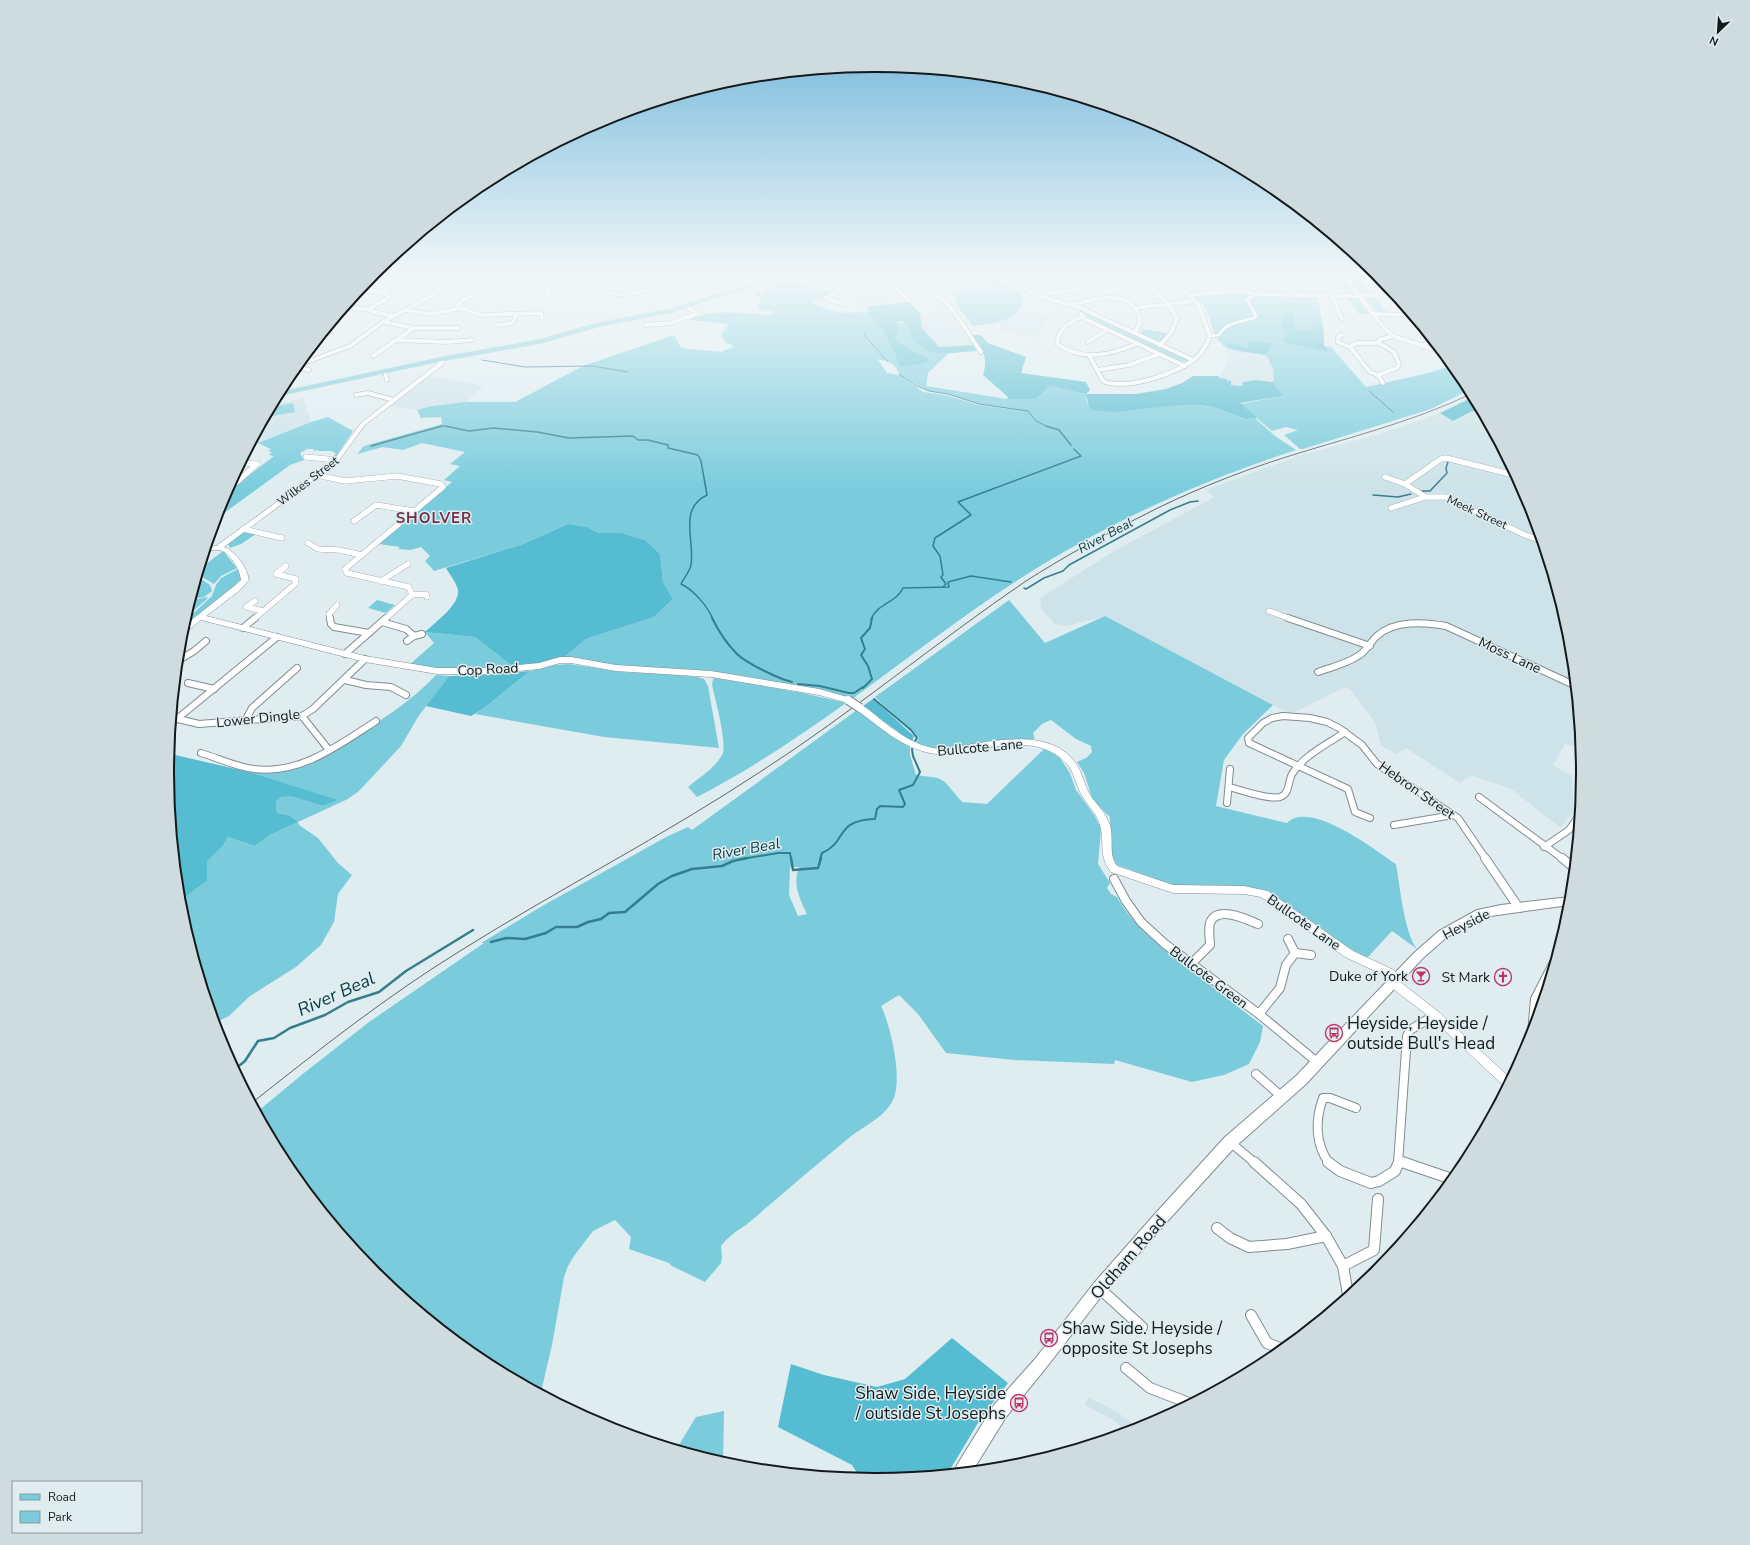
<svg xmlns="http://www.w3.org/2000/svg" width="1750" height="1545" viewBox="0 0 1750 1545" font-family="'Nunito Sans',sans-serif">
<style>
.built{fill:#cde3e9}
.green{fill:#7accdd;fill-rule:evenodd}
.forest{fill:#55bcd1}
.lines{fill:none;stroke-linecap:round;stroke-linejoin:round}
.stream-far3{stroke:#347e8e;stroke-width:1}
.stream-far2{stroke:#347e8e;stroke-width:1.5}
.stream-far1{stroke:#347e8e;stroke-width:2}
.stream{stroke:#347e8e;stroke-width:2.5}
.pedestrian-casing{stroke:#818d90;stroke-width:4}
.minor-far4-casing{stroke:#818d90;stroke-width:5}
.minor-far3-casing{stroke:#818d90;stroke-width:6}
.minor-far2-casing{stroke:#818d90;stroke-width:8}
.minor-far1-casing{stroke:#818d90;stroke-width:10}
.minor-casing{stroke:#818d90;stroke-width:12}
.tertiary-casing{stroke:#818d90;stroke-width:1}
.secondary-casing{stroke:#818d90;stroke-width:2}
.primary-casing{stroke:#c7c8c8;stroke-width:1}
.pedestrian{stroke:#fff;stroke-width:3}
.minor-far4{stroke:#fff;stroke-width:4}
.minor-far3{stroke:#fff;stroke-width:5.5}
.minor-far2{stroke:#fff;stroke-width:6}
.minor-far1{stroke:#fff;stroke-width:8}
.minor{stroke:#fff;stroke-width:10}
.tertiary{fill:#fff;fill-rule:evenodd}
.secondary{fill:#fff;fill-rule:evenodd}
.primary{fill:#76cddc;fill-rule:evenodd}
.tram{stroke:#5e6668;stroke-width:1}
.tertiary-bridge-casing{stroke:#818d90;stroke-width:10;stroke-linecap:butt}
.tertiary-bridge{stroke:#fff;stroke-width:8}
.labels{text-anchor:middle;stroke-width:3;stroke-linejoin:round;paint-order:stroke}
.far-street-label{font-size:12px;fill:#14191a;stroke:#dfedf0}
.far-water-label{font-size:13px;font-style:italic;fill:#083942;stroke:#dfedf0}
.street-label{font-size:14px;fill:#14191a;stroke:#dfedf0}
.poi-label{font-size:14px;fill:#14191a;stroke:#dfedf0;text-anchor:end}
.far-district-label{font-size:15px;font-weight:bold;letter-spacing:1px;fill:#753045;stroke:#dfedf0}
.water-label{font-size:15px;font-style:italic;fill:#083942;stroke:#dfedf0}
.near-poi-label{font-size:17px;fill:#14191a;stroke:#dfedf0;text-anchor:start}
.near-street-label{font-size:17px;fill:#14191a;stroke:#dfedf0}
.near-water-label{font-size:18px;font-style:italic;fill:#083942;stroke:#dfedf0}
.rim{fill:none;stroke:#14191a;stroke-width:2}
</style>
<rect width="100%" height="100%" fill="#dfedf0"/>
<g class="built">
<polygon points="915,275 994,275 1006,283 926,289"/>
<polygon points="844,280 846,284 866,281 891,305 867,307 870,313 864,312 836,283"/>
<polygon points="946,310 948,316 955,316 973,345 939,347 922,328 920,313"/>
<polygon points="1019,312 1053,314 1057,316 1046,324 1037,337 1001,332 1000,325 1002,321"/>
<polygon points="1227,348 1266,355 1274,371 1273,382 1256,380 1242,386 1231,385 1227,381 1219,378 1230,357 1225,351"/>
<polygon points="430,376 484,386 465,403 432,406 417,410 390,406"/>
<polygon points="303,398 311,422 258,443 253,443 274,404"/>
<polygon points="1474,400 1529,502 1569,635 1574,687 1572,689 1574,690 1580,748 1565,744 1553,765 1572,776 1574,811 1561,828 1511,789 1471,775 1460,783 1406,748 1397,754 1381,746 1375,722 1350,689 1345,687 1291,714 1105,616 1067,626 1055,624 1041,609 1040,598 1116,550 1215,497 1207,491 1208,489 1302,455 1383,433 1440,413 1443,414"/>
<polygon points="1088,1397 1117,1412 1139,1428 1117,1435 1120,1427 1117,1422 1085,1405"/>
</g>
<g class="green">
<polygon points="954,275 994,275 1006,283 965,286"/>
<polygon points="1333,277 1342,277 1356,294 1347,295"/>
<polygon points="1349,277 1359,277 1372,294 1362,294"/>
<path d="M791 280 812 290 820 288 834 294 811 303 839 313 866 312C882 327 893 347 900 367L929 360 910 350 896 339 898 330 897 322 906 323 913 340 939 354 949 353 928 373 926 386 1007 399H1036L1050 386 1085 394 1087 403 1169 406 1200 405 1213 407 1244 419 1255 418 1275 436 1296 450C1222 474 1148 505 1080 543 999 587 926 645 852 699L837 694 795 686 706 672 664 668 616 666 563 658 586 639 654 617 673 599 663 582 660 554 645 540 622 533H599L587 527 568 524 523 544 434 571 425 561 430 556 421 547 410 550 398 549 400 547 378 544 452 482 444 480 460 466 450 464 465 452 422 443 403 450 383 447 357 454 364 446 442 424 441 417 421 418 417 410 432 406 466 402H515L583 366 674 335 681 348 721 352 735 346 726 343 721 335 729 324 690 320 691 319C715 308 745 314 772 315L773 311 761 310 757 306 760 304V299L754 293H762L767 290 765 289ZM878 360C889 360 895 364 900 375L887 373ZM902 377 929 391 948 394 978 404 1015 410 978 405 946 395 923 392Z"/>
<path d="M1006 285 1021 294 1024 300C1017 323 993 323 973 326L955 303 957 302 952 293 953 292 960 290Z"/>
<path d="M1240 292 1317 295 1324 331V346L1331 347 1366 387 1420 375 1452 366 1463 380 1469 390 1431 409 1303 449H1300L1284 435 1298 430 1286 427 1272 431 1240 404 1283 396 1273 382 1274 371 1266 355C1253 353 1238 353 1226 347 1212 340 1212 320 1205 307 1202 303 1198 299 1194 296Z"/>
<polygon points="1347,297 1357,297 1368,314 1359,314"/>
<polygon points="1365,297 1375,297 1387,313 1378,313"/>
<polygon points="1088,313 1188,360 1188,362 1178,361 1086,319 1083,314"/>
<polygon points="1142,329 1167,333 1161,341 1159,341 1141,335"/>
<polygon points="293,403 295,412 267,417 272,407"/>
<polygon points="328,417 353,431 335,458 332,458 336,454 332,451 319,451 318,450 313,451 314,449 307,449 300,453 304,460 290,465 216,519 218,512 223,508 220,507 226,493 274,456 269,455 272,452 268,451 271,449 258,443 311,422"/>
<polygon points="244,531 256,534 241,544 230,548 228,544 230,542"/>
<polygon points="223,551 237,568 221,576 214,584 199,575 201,568"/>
<polygon points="238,569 241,573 241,580 232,590 183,627 186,620 212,596 216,585 221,578"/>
<polygon points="198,577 210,585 212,591 204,597 192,599"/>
<polygon points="208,597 206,600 186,617 192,600"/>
<polygon points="377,600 395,605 386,613 368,608"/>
<path d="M1009 600 1045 643 1105 616 1273 705 1243 734 1224 760 1216 806 1287 823C1310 799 1375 850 1396 864 1400 886 1404 932 1417 949L1392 931 1367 958 1347 947 1282 903 1238 886 1173 885 1117 865 1111 856 1110 817 1093 801 1084 773 1077 762 1086 758 1092 752 1091 746 1076 739 1051 720 1042 724 1033 733 1035 739 937 750 915 744 919 738 875 697Z"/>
<polygon points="425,632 475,637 512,666 458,670 408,666 434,643"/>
<polygon points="569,664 621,672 668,674 697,677 704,679 708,686 719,748 604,737 475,714 484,708 530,671 554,665"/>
<path d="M436 675 449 676 418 717 401 746 359 791 348 799 298 822 299 825 318 838 338 863 352 875 338 894 334 922 321 945 296 967 250 996 229 1016 215 1023 181 910 180 901 207 881V862L222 847 228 837 255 846 270 835 298 822 289 815 277 813 276 802 280 796H290L323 806 337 800 253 773C271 773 287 772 304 766 322 760 338 748 354 737 383 719 413 700 436 675Z"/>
<path d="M715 678 803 693 846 703C798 737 750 770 697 797L688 787C700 777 714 769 722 755 728 746 715 698 712 685L713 679Z"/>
<path d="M857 710 895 738 910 747V755L916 775 938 778 945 782 962 802 987 804 1044 749 1054 753 1060 758 1070 773 1076 790 1095 816 1101 829 1098 864 1110 883 1107 888 1111 894 1117 897C1135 929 1164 949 1192 971 1216 989 1239 1008 1263 1026L1260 1042 1249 1064 1224 1075 1192 1082 1115 1060 1114 1064 1014 1060 946 1053 918 1014 899 995 881 1006C891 1026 903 1080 893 1100 885 1117 864 1126 850 1137 815 1166 780 1196 746 1225 736 1231 728 1237 721 1246L722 1257 721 1263 705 1282 672 1266 669 1263 629 1249 631 1237 615 1220 593 1231 574 1256 568 1266 564 1277 552 1345 541 1392 482 1361 375 1273 287 1165 258 1111 304 1073 369 1022 484 943H481L544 905 668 836 688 827 692 830ZM790 867H799C792 885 800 899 807 914L798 916 789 895Z"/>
<polygon points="724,1411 723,1462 677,1448 696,1417"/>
</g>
<g class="forest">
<path d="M908 302 920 313 922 328 939 347 973 345 977 351 939 354 927 350 913 340 906 323 902 321 897 322 898 330 896 339 910 350 929 359 926 363 900 367C893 347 882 327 866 312H870L867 307Z"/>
<polygon points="1293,313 1295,330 1312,331 1315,326 1322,325 1325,351 1283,342 1283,338 1288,333 1282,329 1285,314"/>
<path d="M970 335H981L988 343 1026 357 1021 373 1086 382 1090 390 1086 394H1136L1166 389 1182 383 1193 376H1219V378L1227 379V381H1231V385L1242 386 1243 382 1256 380 1273 382 1283 396 1240 403 1257 418 1245 419 1213 407 1200 405 1169 406 1115 412 1091 410 1085 394 1050 386 1036 399H1007L1008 397 983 375C989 356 982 349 970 335Z"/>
<polygon points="1252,341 1270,343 1271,345 1266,355 1227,348 1229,343 1239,345 1241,347 1250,348 1248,344"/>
<polygon points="1473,397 1481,412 1472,411 1453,421 1440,413"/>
<path d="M568 524 587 527 599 533H622L645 540 660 554 663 582 673 599 654 617 586 639 563 658 540 664 512 666 475 637 425 632C434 623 460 605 458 590 456 582 450 575 446 568L523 544Z"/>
<polygon points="530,671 484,708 471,716 426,706 449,676 485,675"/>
<polygon points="873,699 914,736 912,742 863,706"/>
<polygon points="171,754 253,773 338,800 323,806 290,796 280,797 276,802 277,813 289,815 298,822 270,835 255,846 228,837 222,847 207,862 207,881 180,901 168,772 169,755"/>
<polygon points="952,1338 1008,1383 981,1418 948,1473 875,1480 861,1479 852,1465 778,1427 791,1364 824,1375 877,1387 905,1379"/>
</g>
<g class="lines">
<g class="stream-far3">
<polyline points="865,334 865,336 888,362"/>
<polyline points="1319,344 1327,350"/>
<polyline points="482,360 525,367 592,366 628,372"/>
<polyline points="899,374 915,385 929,391 948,394 979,404 1028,411 1036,421 1048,427"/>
<polyline points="1369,391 1393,412"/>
<polyline points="438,427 443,426 450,427"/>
</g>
<g class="stream-far2">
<path d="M445 426 469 431 493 428 537 432 569 438 633 436 638 440H648L668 445V448L698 455 701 461 707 495C678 509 695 540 691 565 690 571 684 578 681 584 694 590 707 606 713 619"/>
<polyline points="1046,426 1059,430 1071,445"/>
<polyline points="371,446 442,426"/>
<polyline points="1422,491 1430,491 1447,473 1446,468 1448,462"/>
<polyline points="1373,495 1398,497 1411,494"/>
<polyline points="943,587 946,584 941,577 943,575 940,556 933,546 935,538 971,515 958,502 1081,456 1074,449"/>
<polyline points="1024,588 1026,589 1044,578 1063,571 1069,565 1170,510 1190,502 1198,501"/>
<path d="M871 619C878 603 896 603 903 588L949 587 948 582 971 576 1011 582"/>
</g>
<g class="stream-far1">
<path d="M712 618C718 630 727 644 737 654 746 663 779 679 792 682"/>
<polyline points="798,684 820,686 849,693 854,693 863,687"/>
<polyline points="863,688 872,679 868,666 861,655 865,649 861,638 870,628 872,618"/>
<polyline points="874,699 911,730 917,738 915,741"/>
<polyline points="742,859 778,853 790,853 791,859"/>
<path d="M820 859 822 853C848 842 834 820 875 819L877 809 880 806 903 807 905 804 899 790 913 785 920 772 913 756 912 749"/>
</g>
<g class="stream">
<polyline points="791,858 793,870 818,868 821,858"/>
<polyline points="491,942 506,938 525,939 546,933 556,927 577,927 588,922 601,919 609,913 625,912 658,884 672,876 692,869 722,866 733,861 747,858"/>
<polyline points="235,1069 245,1061 258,1041 274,1038 290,1028 325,1015 348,1002 379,992 406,971 473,930"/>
</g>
<g class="pedestrian-casing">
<path id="pedestrian" d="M1210 336 1219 335C1226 322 1241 322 1254 318L1256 316 1247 299 1256 294"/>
</g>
<g class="minor-far4-casing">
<g id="minor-far4">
<path d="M593 275 589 282C593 285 597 289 602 291 618 298 642 293 658 287L663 275"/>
<polyline points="706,275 711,289 722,294"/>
<polyline points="739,275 752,285"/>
<polyline points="795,275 820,287 855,275"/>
<polyline points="880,275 910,301"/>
<path d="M909 275C918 287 933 291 944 301 959 315 969 335 981 352"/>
<polyline points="1000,275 1036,295 1081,308 1193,360"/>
<polyline points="1282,275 1297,294"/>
<polyline points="1318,275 1378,276"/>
<polyline points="1343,275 1384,328 1393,336 1441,352"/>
<polyline points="842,276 846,278 849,283 884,277"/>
<polyline points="1373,276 1384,290 1394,295"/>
<polyline points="662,277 678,277"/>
<polyline points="536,278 554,280 547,293"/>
<polyline points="806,280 822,275"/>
<polyline points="1206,281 1252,275 1282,275"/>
<polyline points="1324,281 1328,286 1342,319"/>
<polyline points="1014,283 1081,275"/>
<polyline points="623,284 627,275"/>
<polyline points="829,284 837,288 839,291 826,298 844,305"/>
<polyline points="658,287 678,290 679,293 677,295"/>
<polyline points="358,292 439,286 486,275"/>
<polyline points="381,293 388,295 388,298 372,307 370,311 393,316"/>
<polyline points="505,295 514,283 533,279 538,275"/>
<path d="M1036 295 1133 282C1150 282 1169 304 1177 318L1171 333 1160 345"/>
<polyline points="1188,295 1238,291 1256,294 1346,296 1394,295"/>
<path d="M1072 305C1092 300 1127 288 1138 313 1141 320 1140 327 1134 333"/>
<polyline points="345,308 371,309"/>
<polyline points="1135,308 1196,301"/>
<polyline points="456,309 460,302 474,294"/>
<polyline points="406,310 431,314 461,308 481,315 541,313 542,318"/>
<polyline points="1081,314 1085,319 1185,366"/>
<polyline points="1374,314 1411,315"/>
<path d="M1082 317C1069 322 1058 329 1057 344 1084 362 1109 355 1137 344"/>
<polyline points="383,322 414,328 458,328"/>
<polyline points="498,325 512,323 517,315"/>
<polyline points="645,325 671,323 696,314 696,312 683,306"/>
<polyline points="1342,335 1338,337 1338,342 1350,347"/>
<polyline points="396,340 446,342 472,340"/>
<polyline points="1088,342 1107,330"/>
<polyline points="1421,346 1431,341"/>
<path d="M1089 355 1103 381C1126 391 1180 373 1197 357 1204 351 1207 344 1210 336L1198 304 1165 275"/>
<polyline points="373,356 414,328"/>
<polyline points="299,365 350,346 383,322 429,297 447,285"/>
<polyline points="297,367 309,370"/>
<polyline points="1097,370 1129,365 1159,354"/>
<polyline points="385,372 387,380"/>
<polyline points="1378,375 1370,372 1350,347 1356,343 1379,343"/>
<polyline points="1383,383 1378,375 1397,368 1399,364 1394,352 1379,343 1379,340 1393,336"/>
<polyline points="356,395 368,393 394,400"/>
</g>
</g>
<g class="minor-far3-casing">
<g id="minor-far3">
<polyline points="306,457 337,460"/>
<polyline points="242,463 257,464"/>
<polyline points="317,475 345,481 397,476 441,484 443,487 345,569 347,573 409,587 412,595 385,619"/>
<polyline points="1385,477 1405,484 1424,496"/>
<polyline points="237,482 257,464"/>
<polyline points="1405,484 1441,459 1446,458 1514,475"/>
<polyline points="1391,508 1425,497 1446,497 1525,535 1540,540"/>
<polyline points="354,521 376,505 414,511"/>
<polyline points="243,529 282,538"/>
<polyline points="308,543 318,549 339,550 362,555"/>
<polyline points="381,581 408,564"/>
<polyline points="412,595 426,594 427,597"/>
<polyline points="255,601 246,607 263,611"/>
<polyline points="1269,611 1291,619"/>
<polyline points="254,619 295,584 296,579 276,574 286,566"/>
<polyline points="330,619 329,614 337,605"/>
</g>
</g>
<g class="minor-far2-casing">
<g id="minor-far2">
<polyline points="330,618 331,624 334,627 369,633"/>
<polyline points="1288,618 1370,646"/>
<polyline points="382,622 406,629 414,636"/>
<polyline points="243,628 255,618"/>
<polyline points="407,641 414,636 422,634"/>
<polyline points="345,654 386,618"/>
<polyline points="179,660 194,651 206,641"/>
<path d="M1318 672C1332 667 1346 664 1358 656 1367 651 1370 642 1377 636 1394 620 1425 622 1446 626L1574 685"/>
<polyline points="345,680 366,685 391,687 406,695"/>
<polyline points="188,683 214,689"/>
<polyline points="302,716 329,750"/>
<polyline points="178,719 199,724 302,716 313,709 365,659"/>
<polyline points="245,721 252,708 297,668"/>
<polyline points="172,723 277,637"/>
<path d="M201 753C218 758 236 767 254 769 300 775 339 745 376 721"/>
<path d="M1229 787C1241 790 1268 800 1280 797 1290 794 1288 781 1292 774 1304 755 1328 744 1345 732"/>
<polyline points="1479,797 1563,859"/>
<polyline points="1227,803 1230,769"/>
<polyline points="1370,818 1355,812 1348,789 1249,743 1248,738 1263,723 1272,718 1283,716 1310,718 1327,722 1339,728 1362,745 1377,764 1458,818 1486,859"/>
<polyline points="1394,825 1453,815"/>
<polyline points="1544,847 1569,830 1578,817"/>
</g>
</g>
<g class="minor-far1-casing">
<g id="minor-far1">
<polyline points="1485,858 1519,908"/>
<polyline points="1562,858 1573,867"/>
<polyline points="1114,879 1126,901 1141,922 1165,944 1259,1014 1317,1062"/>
<polyline points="1288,939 1295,953"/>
<path d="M1191 964 1210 945C1210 938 1208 930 1210 923 1217 905 1246 919 1258 924"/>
<polyline points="1259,1014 1280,988 1286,965 1295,953 1311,955"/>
<polyline points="1532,1033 1535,999 1553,964"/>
<polyline points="1256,1074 1281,1096"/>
<polyline points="1230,1142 1255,1163"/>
<polyline points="1399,1161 1405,1163"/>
<path d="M1329 1163C1315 1144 1315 1120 1323 1098H1330L1356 1108"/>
<polyline points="1398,1163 1407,1036 1410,1030 1435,1015"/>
</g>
</g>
<g class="minor-casing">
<g id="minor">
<polyline points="1254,1162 1301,1204 1326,1236 1343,1266 1348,1295"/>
<polyline points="1328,1162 1340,1171 1371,1183 1379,1181 1395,1171 1399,1162"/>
<polyline points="1402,1162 1452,1179"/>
<polyline points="1217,1228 1230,1238 1249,1247 1287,1244 1326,1236"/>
<polyline points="1343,1266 1374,1250 1378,1199"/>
<polyline points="1099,1288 1142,1327"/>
<polyline points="1251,1315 1267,1343 1282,1349"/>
<polyline points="1126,1368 1150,1388 1189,1403"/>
</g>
</g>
<g class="tertiary-casing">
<g id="tertiary">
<path d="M440 358 445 359 443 365 365 425 337 463 224 547C236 552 247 567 249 580L239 591 206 616 365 656 437 668H489L539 663 560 657H571L616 665 711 671 819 689 851 698 852 700 851 702 848 703 819 695 711 677 616 671 571 663H560L539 669 489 674H437L365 662 201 620 185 633H181L184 626 233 587 241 580C240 569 230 552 219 550 214 549 210 551 206 552L208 547 216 546 333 461 361 423 438 363Z"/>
<path d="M860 705C867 707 874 714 880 719 898 733 918 748 942 749 952 749 962 746 972 744 1005 739 1052 731 1075 762 1082 772 1084 784 1090 795 1097 805 1106 813 1110 825 1114 840 1108 854 1117 866L1173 885 1244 886 1268 891 1353 951 1394 970 1401 978 1399 981 1439 1012 1510 1078 1505 1087 1431 1018 1388 985 1387 982 1389 979 1386 976 1345 957 1261 897 1244 894 1173 893 1111 872C1098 855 1105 843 1100 825 1097 813 1087 805 1081 794 1076 785 1074 772 1067 764 1042 736 1001 745 969 751 956 753 943 756 930 753 901 747 880 727 857 710L856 708 857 706Z"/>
</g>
</g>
<g class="secondary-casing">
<polygon id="secondary" points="1570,897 1569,905 1484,917 1447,937 1423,958 1306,1084 1235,1147 1164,1225 1104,1293 1045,1369 1006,1417 973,1470 955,1472 957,1465 994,1405 1035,1359 1094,1283 1154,1215 1225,1137 1296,1076 1415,952 1439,931 1477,910 1501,905"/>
</g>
<g class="primary-casing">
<polygon id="primary" points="778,275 787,275 670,313 602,326 538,344 442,361 278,396 280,392 442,357 537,340 601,322 669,309"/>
</g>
<use href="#pedestrian" class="pedestrian"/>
<use href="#minor-far4" class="minor-far4"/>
<use href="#minor-far3" class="minor-far3"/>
<use href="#minor-far2" class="minor-far2"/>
<use href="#minor-far1" class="minor-far1"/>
<use href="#minor" class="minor"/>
<use href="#tertiary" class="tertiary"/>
<use href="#secondary" class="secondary"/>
<use href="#primary" class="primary"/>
<path class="tram" d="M253 1102C320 1049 387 996 460 951 559 889 663 836 760 772 852 713 936 642 1026 581 1062 558 1100 537 1138 518 1184 494 1233 474 1283 458 1346 438 1410 423 1471 394"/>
<g class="tertiary-bridge-casing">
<polyline id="tertiary-bridge" points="848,700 860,708"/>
</g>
<use href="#tertiary-bridge" class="tertiary-bridge"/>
</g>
<linearGradient id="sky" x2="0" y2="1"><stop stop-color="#65b0d8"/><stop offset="0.56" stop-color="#f1f7f8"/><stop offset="1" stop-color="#f1f7f8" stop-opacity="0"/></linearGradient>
<rect width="1750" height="491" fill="url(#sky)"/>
<defs>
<g id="bar-ring" transform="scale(0.9)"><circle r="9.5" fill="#dfedf0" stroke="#be3266" stroke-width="1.5"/><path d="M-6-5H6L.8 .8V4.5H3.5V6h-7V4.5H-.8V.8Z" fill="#be3266"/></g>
<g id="church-ring" transform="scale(0.9)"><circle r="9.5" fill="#dfedf0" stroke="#be3266" stroke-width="1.5"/><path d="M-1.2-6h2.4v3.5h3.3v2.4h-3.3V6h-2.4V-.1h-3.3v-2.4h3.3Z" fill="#be3266"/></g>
<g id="bus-ring" transform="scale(0.9)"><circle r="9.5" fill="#dfedf0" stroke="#be3266" stroke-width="1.5"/><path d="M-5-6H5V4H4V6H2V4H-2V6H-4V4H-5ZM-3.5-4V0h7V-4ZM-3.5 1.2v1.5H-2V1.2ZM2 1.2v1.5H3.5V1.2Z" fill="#be3266"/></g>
</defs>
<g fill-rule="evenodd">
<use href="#bar-ring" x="1421" y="976"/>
<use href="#church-ring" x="1503" y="977"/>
<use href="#bus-ring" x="1334" y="1033"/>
<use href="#bus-ring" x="1049" y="1338"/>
<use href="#bus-ring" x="1019" y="1403"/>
</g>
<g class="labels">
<g class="far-street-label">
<text transform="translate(308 481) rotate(-37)" y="4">Wilkes Street</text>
<text transform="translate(1477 512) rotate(25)" y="4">Meek Street</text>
</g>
<g class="far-water-label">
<text transform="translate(1105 535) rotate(-28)" y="5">River Beal</text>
</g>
<g class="street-label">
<text transform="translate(1510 655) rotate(25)" y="5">Moss Lane</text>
<text transform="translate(488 669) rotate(-3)" y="5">Cop Road</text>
<text transform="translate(258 718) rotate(-6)" y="5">Lower Dingle</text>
<text transform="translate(980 747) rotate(-5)" y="5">Bullcote Lane</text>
<text transform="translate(1417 790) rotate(35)" y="5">Hebron Street</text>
<text transform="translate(1304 922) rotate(35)" y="5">Bullcote Lane</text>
<text transform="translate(1466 924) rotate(-27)" y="5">Heyside</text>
<text transform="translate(1209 977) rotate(37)" y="5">Bullcote Green</text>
</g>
<g class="poi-label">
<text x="1408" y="981">Duke of York</text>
<text x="1490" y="982">St Mark</text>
</g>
<g class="far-district-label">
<text x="434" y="523">SHOLVER</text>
</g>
<g class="water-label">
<text transform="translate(746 849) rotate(-10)" y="5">River Beal</text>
</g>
<g class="near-poi-label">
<text x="1347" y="1029">Heyside, Heyside /<tspan x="1347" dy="20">outside Bull's Head</tspan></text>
<text x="1062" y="1334">Shaw Side. Heyside /<tspan x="1062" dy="20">opposite St Josephs</tspan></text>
<text x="1006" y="1399" text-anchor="end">Shaw Side, Heyside<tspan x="1006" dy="20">/ outside St Josephs</tspan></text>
</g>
<g class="near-street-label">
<text transform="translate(1128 1257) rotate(-49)" y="6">Oldham Road</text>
</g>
<g class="near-water-label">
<text transform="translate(336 994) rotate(-24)" y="6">River Beal</text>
</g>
</g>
<path d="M0 0H1750V1545H0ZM874 72H876A700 700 0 0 1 1576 772V773A700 700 0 0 1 876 1473H874A700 700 0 0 1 174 773V772A700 700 0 0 1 874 72Z" fill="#cfdcdf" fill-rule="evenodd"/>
<path class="rim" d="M874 72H876A700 700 0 0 1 1576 772V773A700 700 0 0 1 876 1473H874A700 700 0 0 1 174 773V772A700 700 0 0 1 874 72Z"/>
<rect x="12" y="1481" width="130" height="52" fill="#dfedf0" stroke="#8e989a"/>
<rect x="20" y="1494" width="20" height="6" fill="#76cddc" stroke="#8e989a"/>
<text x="48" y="1501" font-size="12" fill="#14191a">Road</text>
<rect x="20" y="1511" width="20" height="12" fill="#7accdd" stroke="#8e989a"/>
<text x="48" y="1521" font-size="12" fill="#14191a">Park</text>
<g transform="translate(1718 32) rotate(205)" stroke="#dfedf0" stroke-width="3" paint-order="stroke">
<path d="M0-3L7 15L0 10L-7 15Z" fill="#14191a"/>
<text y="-6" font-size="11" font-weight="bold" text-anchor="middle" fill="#14191a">N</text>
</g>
</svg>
